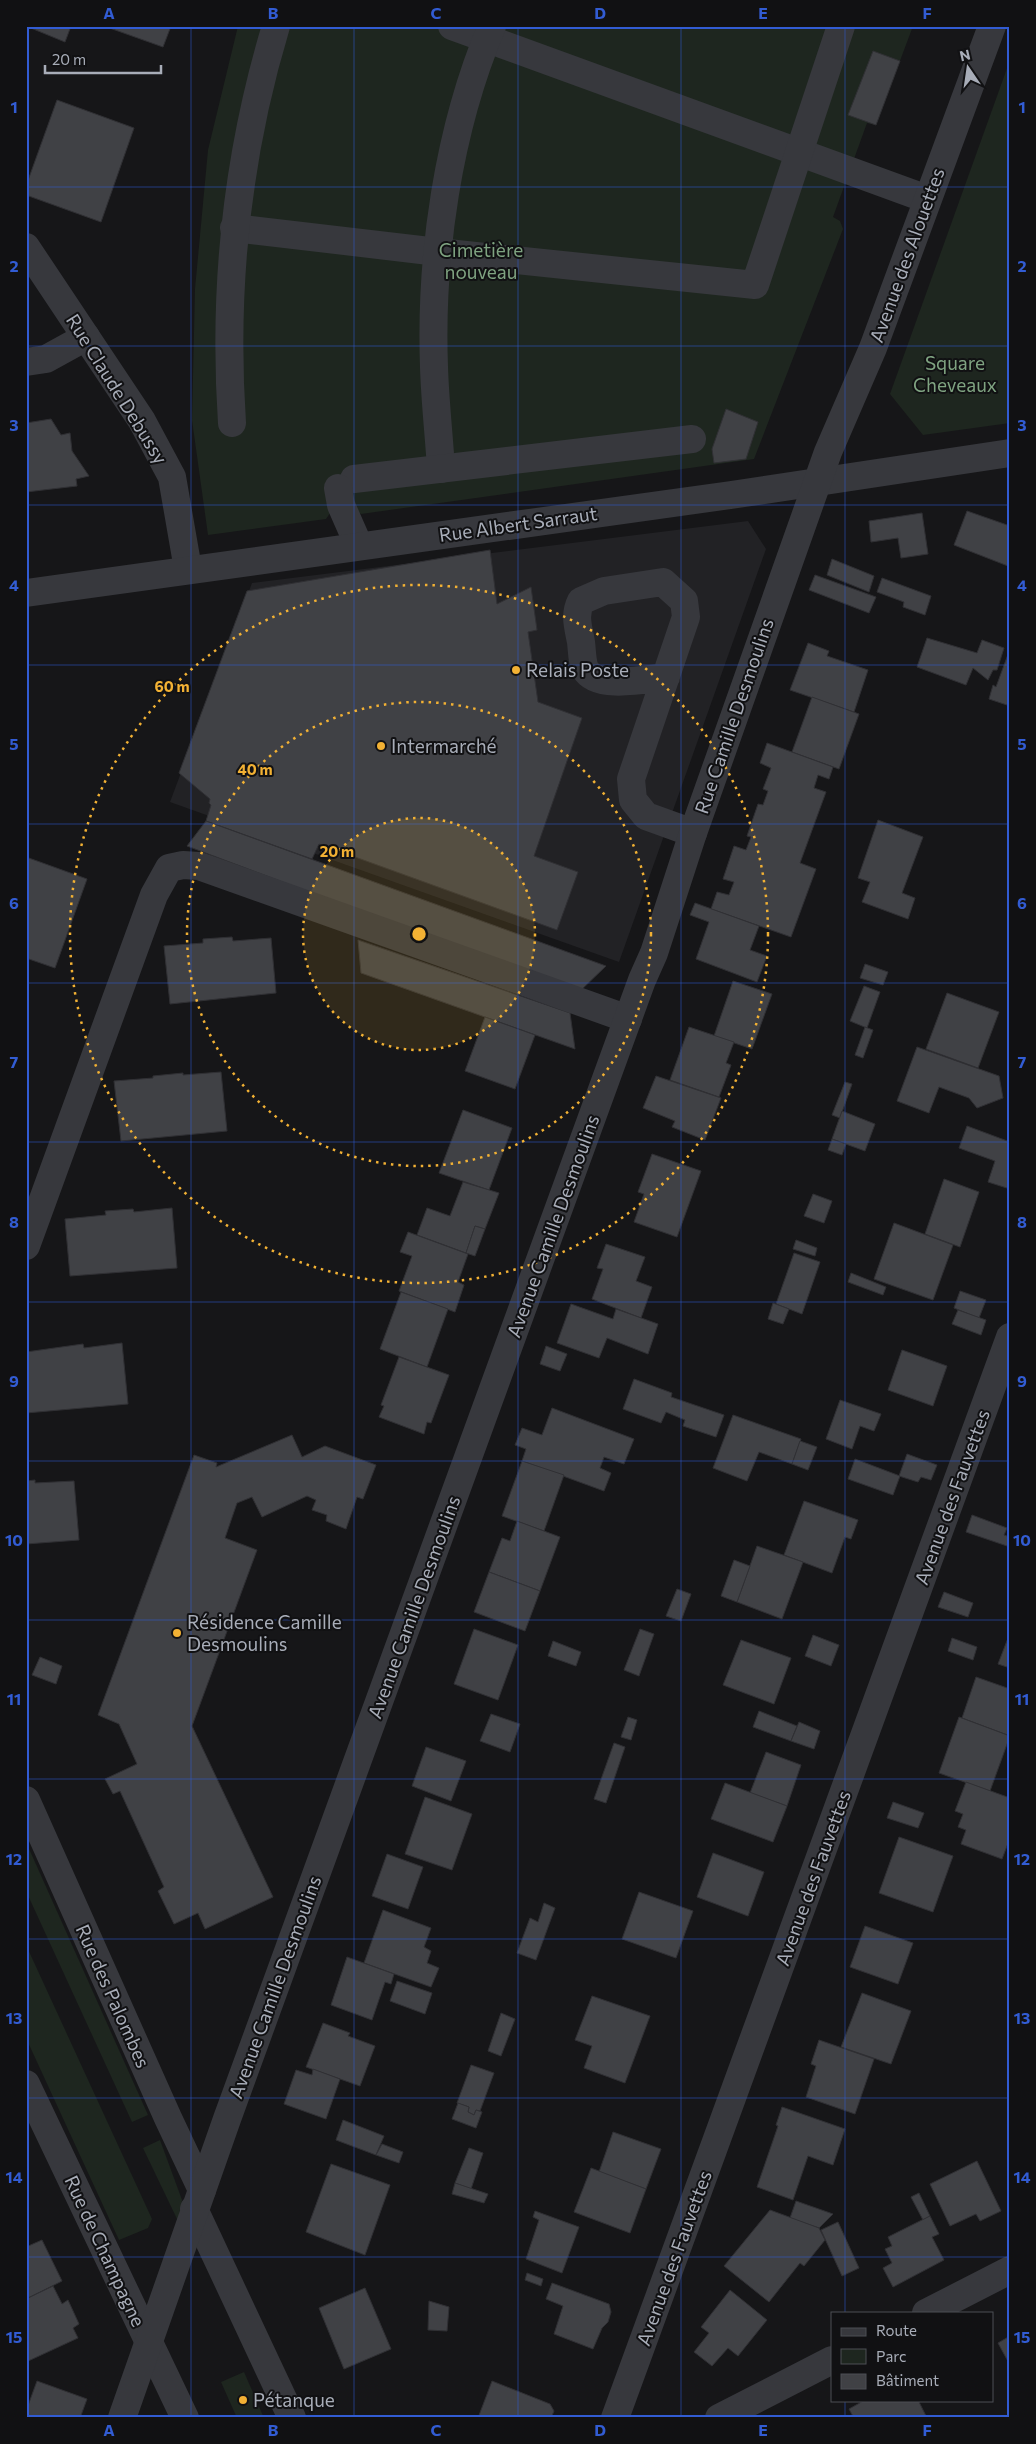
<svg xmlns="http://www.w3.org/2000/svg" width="1036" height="2444" viewBox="0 0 1036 2444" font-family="Commissioner,sans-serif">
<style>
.built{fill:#222225}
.green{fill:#1e261f}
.building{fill:#404145;stroke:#303034}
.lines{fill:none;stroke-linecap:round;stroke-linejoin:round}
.minor{stroke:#37383d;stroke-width:28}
.grid{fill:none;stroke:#325cd3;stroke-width:1;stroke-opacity:0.55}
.ring{fill:none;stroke:#f2b134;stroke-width:2.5;stroke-dasharray:2.5 5}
.poi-dot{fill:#f2b134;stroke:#111113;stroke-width:2}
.labels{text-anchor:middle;stroke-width:4;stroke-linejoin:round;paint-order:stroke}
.park-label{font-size:19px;fill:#7fa381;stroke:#111113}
.street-label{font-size:19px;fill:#a8adb8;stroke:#111113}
.poi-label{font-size:19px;fill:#a8adb8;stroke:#111113;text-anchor:start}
.centre{fill:#f2b134;stroke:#111113;stroke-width:2.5}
.ring-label{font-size:15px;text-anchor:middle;font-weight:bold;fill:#f2b134;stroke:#111113;stroke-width:4;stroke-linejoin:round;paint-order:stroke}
.neatline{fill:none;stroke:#325cd3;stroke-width:2}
.grid-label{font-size:16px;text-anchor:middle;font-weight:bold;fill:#325cd3}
</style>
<rect width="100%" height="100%" fill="#161618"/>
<polygon class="built" points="748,521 766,549 619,962 170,802 252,583"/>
<g class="green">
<polygon points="238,26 913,26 876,125 867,123 833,217 840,221 843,229 754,459 361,514 348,504 335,506 326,519 208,535 192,420 195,289 208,150"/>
<polygon points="1010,60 1010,423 923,435 890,394"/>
<polygon points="26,1842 148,2115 132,2122 26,1891"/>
<polygon points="26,1945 152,2219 148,2228 119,2240 26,2038"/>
<polygon points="160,2140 182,2200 178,2221 143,2148"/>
<polygon points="244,2372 264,2418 237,2418 221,2382"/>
</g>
<g class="building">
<polygon points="26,26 71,26 65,42"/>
<polygon points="104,26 171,26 163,47"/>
<polygon points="873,51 900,61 876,125 848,115"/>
<polygon points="57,100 134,128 101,222 26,195 26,186"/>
<polygon points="726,409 758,422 746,459 714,463 712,449"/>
<polygon points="51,419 61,435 70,433 72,451 89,476 76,479 77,486 26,492 26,423"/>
<polygon points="967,511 1010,526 1008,566 954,545"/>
<polygon points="922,513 928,554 901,558 898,538 871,542 869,521"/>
<polygon points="490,550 497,604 531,587 537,630 528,632 538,702 582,718 534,856 578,872 557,930 319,844 312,859 206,821 211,805 209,803 210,799 179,773 247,591"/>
<polygon points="832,559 874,576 869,592 827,575"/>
<polygon points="815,575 876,597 869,613 809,590"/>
<polygon points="882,578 931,596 925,615 903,607 904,602 877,592"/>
<polygon points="927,638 977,653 982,640 1004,648 997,670 993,670 988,680 973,668 966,685 917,667"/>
<polygon points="808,643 829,651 827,656 868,670 854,712 790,690"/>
<polygon points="1010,649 1010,706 989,699 993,685 996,687"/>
<polygon points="812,697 859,714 839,769 792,752"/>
<polygon points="767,743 833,767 829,779 818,775 814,788 826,792 800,863 816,869 791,937 711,909 717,892 729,895 734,882 723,879 734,846 746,850 751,837 747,836 758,804 763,805 768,791 763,789 771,768 760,763"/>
<polygon points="878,820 923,837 902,893 915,898 908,919 862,902 870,882 858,878"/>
<polygon points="206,821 606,966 578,993 187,846"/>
<polygon points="26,857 87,879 55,968 26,958"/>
<polygon points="695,903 759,926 750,950 767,956 757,982 696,959 709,922 690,915"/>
<polygon points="232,937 233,941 271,938 276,993 170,1004 164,946 203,943 203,939"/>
<polygon points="358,940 570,1013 575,1049 361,973"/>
<polygon points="865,964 888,972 883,985 860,978"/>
<polygon points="733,981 772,994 752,1049 714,1036"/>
<polygon points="864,986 880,992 867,1028 850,1021"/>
<polygon points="947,993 999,1012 978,1068 926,1049"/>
<polygon points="485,1017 535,1035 515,1089 465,1071"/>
<polygon points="689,1027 734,1042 726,1063 731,1065 719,1097 670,1080"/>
<polygon points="865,1027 873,1030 863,1058 855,1055"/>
<polygon points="917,1047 999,1076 1003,1098 977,1108 969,1098 939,1087 929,1113 897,1101"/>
<polygon points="221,1072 227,1131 121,1141 114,1081 153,1078 153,1076 183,1073 183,1075"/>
<polygon points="656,1076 721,1098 705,1140 672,1127 675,1121 643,1108"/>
<polygon points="845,1082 852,1084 840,1118 832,1115"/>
<polygon points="463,1110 512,1128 489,1190 439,1173"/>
<polygon points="842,1111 875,1124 865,1151 832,1139"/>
<polygon points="967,1126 1010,1142 1010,1189 988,1182 995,1161 959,1148"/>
<polygon points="832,1139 846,1144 842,1155 828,1150"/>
<polygon points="652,1154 701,1171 677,1237 634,1222 644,1194 638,1192"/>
<polygon points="944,1179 979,1192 960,1247 925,1234"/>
<polygon points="463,1182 499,1193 485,1229 475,1226 466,1253 417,1235 427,1208 450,1216"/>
<polygon points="813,1194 832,1201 824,1223 804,1216"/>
<polygon points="172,1208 177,1268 70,1276 65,1219 106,1215 105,1211 133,1209 134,1212"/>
<polygon points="894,1223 953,1245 933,1300 874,1279"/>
<polygon points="475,1226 485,1229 475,1256 466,1253"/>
<polygon points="408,1232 468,1254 458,1282 464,1285 455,1312 399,1291 412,1256 400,1252"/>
<polygon points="796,1240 817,1248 815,1256 793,1249"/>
<polygon points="606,1244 645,1257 636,1281 652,1287 641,1318 592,1299 603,1269 597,1268"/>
<polygon points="794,1253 820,1262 802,1314 776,1304"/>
<polygon points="851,1273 886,1287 883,1295 848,1282"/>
<polygon points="960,1291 986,1300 979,1318 954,1308"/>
<polygon points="401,1292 448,1309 427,1367 380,1349"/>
<polygon points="773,1303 789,1309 783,1324 768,1319"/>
<polygon points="571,1304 613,1319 616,1309 658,1324 648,1354 607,1338 599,1358 557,1343"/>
<polygon points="958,1310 986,1320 981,1335 952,1324"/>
<polygon points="122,1343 128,1404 26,1413 26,1352 83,1344 84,1348"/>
<polygon points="546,1346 567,1354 560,1371 540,1364"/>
<polygon points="902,1350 947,1366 933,1406 888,1390"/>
<polygon points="399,1357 449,1375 431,1423 427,1422 424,1434 379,1417 384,1406 381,1405"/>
<polygon points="634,1379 672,1393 671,1397 724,1415 716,1437 683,1426 685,1420 666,1412 661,1423 623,1409"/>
<polygon points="840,1400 881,1414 874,1431 860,1426 852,1449 826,1439"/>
<polygon points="552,1408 634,1439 624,1464 604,1457 600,1468 611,1473 604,1491 522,1461 526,1449 515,1445 522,1428 542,1435"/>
<polygon points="733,1415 801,1439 792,1464 759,1452 747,1481 713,1468"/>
<polygon points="292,1435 302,1457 325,1446 376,1465 363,1499 357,1497 346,1529 326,1521 327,1515 312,1510 316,1500 307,1496 262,1517 252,1497 237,1503 225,1538 257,1550 192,1726 273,1897 205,1929 198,1913 174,1924 158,1891 164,1887 120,1791 113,1794 105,1779 137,1764 119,1724 98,1715 194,1455 217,1463 216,1467"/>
<polygon points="800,1441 817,1447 808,1470 792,1464"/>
<polygon points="907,1454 937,1465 931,1480 921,1477 918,1482 899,1476"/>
<polygon points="855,1459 900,1476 893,1495 848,1479"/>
<polygon points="522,1461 564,1475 544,1531 502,1516"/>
<polygon points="35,1480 35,1483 74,1481 79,1540 26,1544 26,1481"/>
<polygon points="804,1501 858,1520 851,1539 845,1537 832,1573 784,1555"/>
<polygon points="972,1515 1007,1528 1004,1535 1010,1537 1010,1547 966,1532"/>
<polygon points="517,1521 560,1537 540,1591 489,1572 502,1538 510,1541"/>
<polygon points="757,1546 803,1562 782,1619 737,1602"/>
<polygon points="734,1560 750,1566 737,1602 721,1596"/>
<polygon points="489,1572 540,1591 525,1631 474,1612"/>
<polygon points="677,1589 691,1594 681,1621 666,1616"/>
<polygon points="944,1592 973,1603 968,1617 938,1607"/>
<polygon points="474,1629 518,1645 498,1700 454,1684"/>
<polygon points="640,1629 654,1634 639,1676 624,1670"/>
<polygon points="1010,1633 1010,1668 998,1664"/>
<polygon points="813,1635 839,1645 831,1666 805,1656"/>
<polygon points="952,1638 977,1647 973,1660 948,1651"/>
<polygon points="741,1640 791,1658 774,1704 723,1685"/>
<polygon points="553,1641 581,1652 576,1666 548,1656"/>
<polygon points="40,1657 62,1666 56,1684 32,1675"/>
<polygon points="976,1677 1010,1689 1010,1736 962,1718"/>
<polygon points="759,1711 797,1726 791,1741 753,1727"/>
<polygon points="491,1714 520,1724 510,1752 480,1741"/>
<polygon points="628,1717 637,1720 631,1740 621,1737"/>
<polygon points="959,1717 1010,1736 990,1791 939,1773"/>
<polygon points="799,1722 820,1731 814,1749 791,1741"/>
<polygon points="614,1743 625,1747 606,1803 594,1799"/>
<polygon points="426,1747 466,1761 451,1801 412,1786"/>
<polygon points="766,1752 801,1765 787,1806 750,1793"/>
<polygon points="966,1782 1010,1798 1010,1838 1002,1859 961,1844 966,1830 958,1827 963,1814 955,1811"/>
<polygon points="725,1783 787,1806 773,1842 711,1819"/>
<polygon points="425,1797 472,1814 452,1870 405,1854"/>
<polygon points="893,1802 924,1813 918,1828 887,1818"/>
<polygon points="899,1837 953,1856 933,1912 879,1893"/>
<polygon points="713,1853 764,1872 748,1916 697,1897"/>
<polygon points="387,1854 423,1867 408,1909 372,1896"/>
<polygon points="639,1892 693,1911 676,1958 622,1939"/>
<polygon points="544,1903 555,1908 536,1960 517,1953 530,1918 538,1922"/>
<polygon points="383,1910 431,1928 424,1947 431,1951 427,1963 439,1968 431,1987 364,1963"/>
<polygon points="865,1926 913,1943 898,1984 850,1967"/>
<polygon points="347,1957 394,1974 391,1984 385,1982 372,2020 331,2005"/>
<polygon points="397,1981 432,1993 425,2014 390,2001"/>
<polygon points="862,1993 911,2011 891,2064 841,2047"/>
<polygon points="592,1996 650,2016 625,2083 584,2068 592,2046 575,2040"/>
<polygon points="501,2013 515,2019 501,2056 488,2051"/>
<polygon points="323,2023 350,2033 348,2036 375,2046 360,2086 306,2067"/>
<polygon points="819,2040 874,2059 855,2114 806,2097 816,2066 811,2064"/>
<polygon points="471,2065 494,2073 480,2111 476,2110 474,2115 468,2112 469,2107 457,2103"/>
<polygon points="313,2069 340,2079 326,2119 284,2104 296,2070 312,2075"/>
<polygon points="458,2103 469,2107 468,2112 474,2115 476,2110 482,2112 476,2128 452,2119"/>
<polygon points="782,2107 845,2129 833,2165 808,2156 793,2200 757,2187 778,2126 776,2125"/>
<polygon points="343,2120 384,2136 376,2155 336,2140"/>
<polygon points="613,2132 661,2149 646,2189 599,2172"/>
<polygon points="382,2144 403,2152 399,2163 376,2155"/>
<polygon points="469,2148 483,2153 471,2189 455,2183"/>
<polygon points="977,2161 1001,2211 980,2221 976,2214 950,2226 930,2184"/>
<polygon points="331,2164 390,2185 365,2255 306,2232"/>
<polygon points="591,2168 646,2189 630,2233 574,2212"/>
<polygon points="455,2183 488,2194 484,2203 452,2194"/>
<polygon points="919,2193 930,2216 923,2220 911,2197"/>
<polygon points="796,2201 833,2214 819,2228 790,2218"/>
<polygon points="770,2210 819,2228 825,2240 804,2266 800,2263 769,2302 724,2266"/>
<polygon points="535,2211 579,2227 562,2273 526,2259 539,2220 533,2217"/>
<polygon points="930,2216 939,2234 932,2237 944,2260 893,2287 883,2268 892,2263 885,2249 892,2246 888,2237"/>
<polygon points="838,2222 859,2268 842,2276 821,2230"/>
<polygon points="42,2240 62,2281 26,2299 26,2247"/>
<polygon points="527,2273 543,2279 541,2286 525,2280"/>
<polygon points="552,2283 609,2304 611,2312 608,2322 602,2328 593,2349 554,2334 563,2306 546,2299"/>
<polygon points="53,2286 62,2304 68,2300 79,2324 73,2328 78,2338 26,2362 26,2299"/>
<polygon points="365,2288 391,2349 344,2369 319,2308"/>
<polygon points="730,2290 767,2320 738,2356 728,2348 712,2366 694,2352 709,2333 701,2327"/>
<polygon points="429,2301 449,2307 447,2331 428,2330"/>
<polygon points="1010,2336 1010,2365 998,2343"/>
<polygon points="37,2381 87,2399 80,2418 26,2418 26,2411"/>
<polygon points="492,2381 550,2404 554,2411 551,2418 478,2418"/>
<polygon points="865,2400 918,2400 927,2418 854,2418 849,2409"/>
</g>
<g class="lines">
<g class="minor">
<polyline points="452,26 927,199"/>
<polyline points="234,228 438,252 755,285 841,26"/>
<polyline points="26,247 142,421 172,477 188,569"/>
<polyline points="26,362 46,359 86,337"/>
<path d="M232 423C223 289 237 155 276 26"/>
<path d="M441 469C439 435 435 401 434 367 430 255 448 130 492 26"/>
<polyline points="354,479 692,439"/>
<polyline points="338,488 341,505 359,546"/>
<polyline points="26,593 731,495 1010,453"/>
<path d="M666 677C646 679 597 690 585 669 582 662 582 650 581 642 578 626 574 615 581 601L604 591 663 582 684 601 686 617 631 779 633 800 646 816 693 833"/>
<polyline points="26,1246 154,895 169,868 183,865 199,866 628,1019"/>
<polyline points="26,1800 168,2118 202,2190"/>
<polyline points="26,2084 185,2418"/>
<polyline points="194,2209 292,2418"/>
<polyline points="926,2313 1010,2270"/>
<polyline points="122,2418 227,2119 642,980 654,953 693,833 828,452 873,348 992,26"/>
<polyline points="615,2418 1010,1337"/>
<polyline points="719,2418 832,2360"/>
</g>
</g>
<path class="grid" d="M191 26V2418M354 26V2418M518 26V2418M681 26V2418M845 26V2313M26 187H1010M26 346H1010M26 505H1010M26 665H1010M26 824H1010M26 983H1010M26 1142H1010M26 1302H1010M26 1461H1010M26 1620H1010M26 1779H1010M26 1939H1010M26 2098H1010M26 2257H1010M845 2400V2418"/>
<circle cx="419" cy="934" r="116" fill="#f2b134" fill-opacity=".12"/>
<g class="ring">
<circle cx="419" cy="934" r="116"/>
<circle cx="419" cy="934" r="232"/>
<circle cx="419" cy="934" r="349"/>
</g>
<g class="poi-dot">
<circle cx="516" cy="670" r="5"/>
<circle cx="381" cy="746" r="5"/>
<circle cx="177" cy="1633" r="5"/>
<circle cx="243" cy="2400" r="5"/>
</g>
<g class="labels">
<g class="park-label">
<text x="481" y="257">Cimetière<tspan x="481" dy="22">nouveau</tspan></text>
<text x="955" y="370">Square<tspan x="955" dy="22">Cheveaux</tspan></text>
</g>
<g class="street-label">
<text transform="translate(907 255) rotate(-70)" y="7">Avenue des Alouettes</text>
<text transform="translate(117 389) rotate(58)" y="7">Rue Claude Debussy</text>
<text transform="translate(518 524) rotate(-8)" y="7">Rue Albert Sarraut</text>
<text transform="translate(734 716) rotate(-71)" y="7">Rue Camille Desmoulins</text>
<text transform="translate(553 1226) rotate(-70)" y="7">Avenue Camille Desmoulins</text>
<text transform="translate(952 1497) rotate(-70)" y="7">Avenue des Fauvettes</text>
<text transform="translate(414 1607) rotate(-70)" y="7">Avenue Camille Desmoulins</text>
<text transform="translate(813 1878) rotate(-70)" y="7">Avenue des Fauvettes</text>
<text transform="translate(275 1987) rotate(-70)" y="7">Avenue Camille Desmoulins</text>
<text transform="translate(113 1996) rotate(66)" y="7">Rue des Palombes</text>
<text transform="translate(105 2251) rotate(65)" y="7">Rue de Champagne</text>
<text transform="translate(674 2258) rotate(-70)" y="7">Avenue des Fauvettes</text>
</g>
<g class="poi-label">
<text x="526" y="677">Relais Poste</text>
<text x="391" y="753">Intermarché</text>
<text x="187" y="1629">Résidence Camille<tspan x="187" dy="22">Desmoulins</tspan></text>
<text x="253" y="2407">Pétanque</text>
</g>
</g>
<circle cx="419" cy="934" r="8" class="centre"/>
<g class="ring-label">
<text x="172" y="692">60 m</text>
<text x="255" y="775">40 m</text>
<text x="337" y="857">20 m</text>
</g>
<rect width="1036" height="2444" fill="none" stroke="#111113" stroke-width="55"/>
<rect x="831" y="2312" width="162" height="90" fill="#111113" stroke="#4d4f55"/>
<rect x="841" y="2328" width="25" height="8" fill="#37383d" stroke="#4d4f55"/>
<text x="876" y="2336" font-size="15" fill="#a8adb8">Route</text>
<rect x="841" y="2349" width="25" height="15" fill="#1e261f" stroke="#4d4f55"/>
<text x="876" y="2362" font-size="15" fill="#a8adb8">Parc</text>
<rect x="841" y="2374" width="25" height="15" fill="#404145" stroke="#4d4f55"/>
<text x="876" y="2386" font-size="15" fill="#a8adb8">Bâtiment</text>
<g transform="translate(968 68) rotate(347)" stroke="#111113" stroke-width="4" paint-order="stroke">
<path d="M0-4L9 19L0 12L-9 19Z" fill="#a8adb8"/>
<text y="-8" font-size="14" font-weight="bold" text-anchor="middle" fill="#a8adb8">N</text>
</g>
<path d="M45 65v8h116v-8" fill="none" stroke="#a8adb8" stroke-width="2.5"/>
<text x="52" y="65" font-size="15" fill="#a8adb8" stroke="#111113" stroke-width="4" paint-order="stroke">20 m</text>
<rect x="28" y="28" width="980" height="2388" class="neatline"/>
<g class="grid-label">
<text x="109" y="19">A</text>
<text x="273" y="19">B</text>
<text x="436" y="19">C</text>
<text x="600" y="19">D</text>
<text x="763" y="19">E</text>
<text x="927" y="19">F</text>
<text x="14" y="113">1</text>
<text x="1022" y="113">1</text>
<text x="14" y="272">2</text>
<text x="1022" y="272">2</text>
<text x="14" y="431">3</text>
<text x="1022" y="431">3</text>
<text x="14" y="591">4</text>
<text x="1022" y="591">4</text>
<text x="14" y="750">5</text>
<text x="1022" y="750">5</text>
<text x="14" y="909">6</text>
<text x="1022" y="909">6</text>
<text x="14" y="1068">7</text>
<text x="1022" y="1068">7</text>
<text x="14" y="1228">8</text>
<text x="1022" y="1228">8</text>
<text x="14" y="1387">9</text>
<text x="1022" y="1387">9</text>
<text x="14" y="1546">10</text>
<text x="1022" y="1546">10</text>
<text x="14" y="1705">11</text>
<text x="1022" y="1705">11</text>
<text x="14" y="1865">12</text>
<text x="1022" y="1865">12</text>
<text x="14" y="2024">13</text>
<text x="1022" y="2024">13</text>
<text x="14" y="2183">14</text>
<text x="1022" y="2183">14</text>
<text x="14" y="2343">15</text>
<text x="1022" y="2343">15</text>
<text x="109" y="2436">A</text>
<text x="273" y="2436">B</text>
<text x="436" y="2436">C</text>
<text x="600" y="2436">D</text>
<text x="763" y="2436">E</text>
<text x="927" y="2436">F</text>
</g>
</svg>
